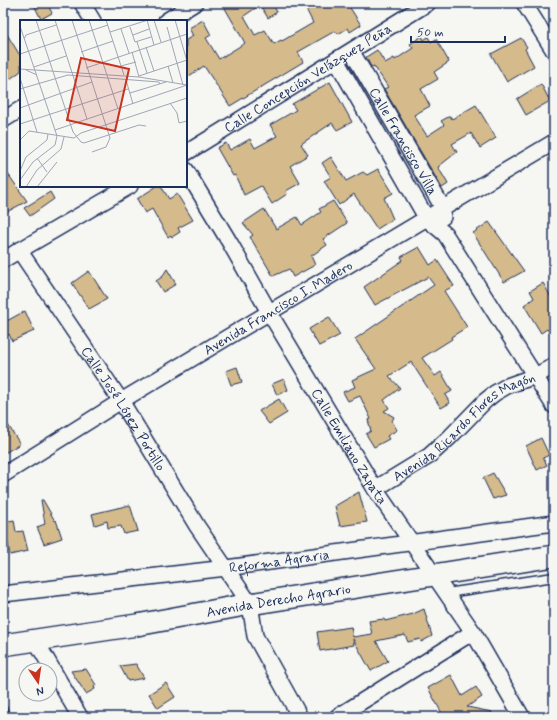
<svg xmlns="http://www.w3.org/2000/svg" width="557" height="720" viewBox="0 0 557 720" font-family="Mynerve,sans-serif">
<style>
.building{fill:#d5bb8b;stroke:#1b2f5e}
.lines{fill:none;stroke-linecap:round;stroke-linejoin:round}
.lane-casing{stroke:#1b2f5e;stroke-width:11}
.street-casing{stroke:#1b2f5e;stroke-width:18}
.secondary-casing{stroke:#1b2f5e;stroke-width:24}
.lane{stroke:#f6f6f2;stroke-width:8}
.street{stroke:#f6f6f2;stroke-width:15}
.secondary{stroke:#f6f6f2;stroke-width:21}
.labels{text-anchor:middle;stroke-width:4;stroke-linejoin:round;paint-order:stroke}
.street-label{font-size:14px;fill:#1b2f5e;stroke:#f6f6f2}
.inset-road{fill:none;stroke:#9ea6b7;stroke-width:1}
.view{fill:#c8321e;fill-opacity:0.15;stroke:#c8321e;stroke-width:2}
.inset-edge{fill:none;stroke:#1b2f5e;stroke-width:2}
</style>
<rect width="100%" height="100%" fill="#f6f6f2"/>
<filter id="ink" filterUnits="userSpaceOnUse"><feTurbulence type="fractalNoise" baseFrequency=".025" numOctaves="2"/><feDisplacementMap in="SourceGraphic" scale="8" xChannelSelector="R" yChannelSelector="G"/><feConvolveMatrix kernelMatrix="1 2 1 2 8 2 1 2 1" color-interpolation-filters="sRGB"/></filter>
<g filter="url(#ink)">
<g class="building">
<polygon points="33,3 47,3 52,13 41,19"/>
<polygon points="222,3 272,3 277,12 268,18 260,5 244,16 255,35 265,30 274,44 281,40 282,41 313,23 303,3 347,3 361,25 350,32 348,28 338,34 335,31 298,52 303,62 230,106 204,66 186,78 186,40 193,36 189,28 203,20 211,35 206,38 219,59 245,43"/>
<polygon points="3,28 21,57 21,71 10,79 3,67"/>
<polygon points="422,36 424,40 428,37 431,42 436,39 449,62 434,72 438,79 421,89 430,106 414,115 427,136 444,125 441,121 450,116 452,119 476,105 496,138 480,148 471,133 452,144 457,152 438,167 448,184 442,188 384,89 388,87 374,66 371,67 366,57 377,50 385,63 394,58 395,60 413,48 410,44"/>
<polygon points="521,38 527,47 525,49 534,66 507,82 491,54"/>
<polygon points="330,82 352,122 337,130 332,123 301,144 308,155 290,166 300,183 286,191 287,194 272,204 261,186 244,195 235,175 233,176 217,148 226,143 230,150 250,139 255,148 277,136 270,125 296,110 292,104"/>
<polygon points="541,84 550,101 526,115 517,99"/>
<polygon points="331,157 346,181 363,172 367,175 378,169 393,193 384,198 393,219 377,229 354,194 339,205 324,181 331,177 322,163"/>
<polygon points="3,167 27,201 3,214"/>
<polygon points="157,186 161,186 169,199 177,194 193,220 178,228 180,232 172,237 171,235 168,237 152,209 145,213 137,199"/>
<polygon points="50,192 54,199 30,216 24,208"/>
<polygon points="333,201 347,223 323,239 327,245 311,256 315,265 293,277 289,269 273,276 250,237 253,235 243,223 264,209 276,229 297,217 302,225 321,212 319,209"/>
<polygon points="489,222 524,271 504,282 473,233"/>
<polygon points="419,247 430,265 437,260 454,286 444,291 467,327 451,337 452,339 422,358 435,376 441,372 452,391 445,395 450,403 441,408 411,362 389,376 400,388 384,400 389,408 384,411 394,417 392,421 397,430 387,436 389,439 374,447 366,434 371,431 368,420 371,419 360,396 348,401 343,392 355,387 352,380 376,369 355,339 434,285 428,277 375,305 364,287 403,260 401,257"/>
<polygon points="167,269 176,284 163,292 156,281 162,277"/>
<polygon points="89,271 107,299 89,309 72,283"/>
<polygon points="543,283 554,302 554,338 547,329 541,333 524,305 534,298 530,291"/>
<polygon points="25,311 34,331 12,341 9,334 3,340 3,323"/>
<polygon points="329,317 340,335 319,346 309,329"/>
<polygon points="237,367 242,382 231,385 226,371"/>
<polygon points="284,379 288,390 277,395 272,384"/>
<polygon points="279,399 287,413 269,424 259,411"/>
<polygon points="3,417 20,444 3,454"/>
<polygon points="541,438 549,455 543,458 547,465 537,470 526,446"/>
<polygon points="493,473 506,495 493,499 483,478"/>
<polygon points="359,492 367,522 340,526 335,506"/>
<polygon points="41,500 43,500 55,521 56,520 62,538 44,544 37,527 45,524"/>
<polygon points="130,505 138,531 124,534 121,526 108,528 107,521 95,525 92,514"/>
<polygon points="14,520 16,532 23,531 28,551 10,555 4,522"/>
<polygon points="424,609 432,636 421,642 420,639 408,642 405,635 376,641 388,661 371,671 353,639 354,645 320,651 317,632 351,627 353,637 372,634 369,621 384,619 385,621 413,614"/>
<polygon points="136,664 144,678 128,681 120,666"/>
<polygon points="86,669 96,685 94,686 95,689 86,694 71,671"/>
<polygon points="451,675 462,696 476,687 482,697 467,707 492,712 491,717 444,717 428,688"/>
<polygon points="166,683 175,697 158,708 149,694"/>
</g>
<g class="lines">
<g class="lane-casing">
<g id="lane">
<polyline points="447,593 554,577"/>
<polyline points="3,710 5,717"/>
</g>
</g>
<g class="street-casing">
<g id="street">
<polyline points="82,3 93,21"/>
<polyline points="524,3 554,51"/>
<polyline points="166,21 195,3"/>
<path id="s1" d="M352 52 443 208V217"/>
<polyline points="336,60 427,219 445,234 554,406"/>
<polyline points="3,120 21,109"/>
<path id="s2" d="M186 153 428 3"/>
<path id="s3" d="M186 170 230 243 269 312 375 489 473 632 522 717"/>
<path id="s4" d="M19 250 121 401 197 526 250 604 255 636 300 717"/>
<polyline points="3,260 130,186"/>
<path id="s5" d="M3 475 121 401 554 142"/>
<path id="s6" d="M375 489 429 456 450 437 485 401 495 393 507 386 535 376 554 366"/>
<path id="s7" d="M3 594 226 568 554 523"/>
<polyline points="36,641 80,717"/>
<polyline points="337,717 473,632"/>
</g>
</g>
<g class="secondary-casing">
<g id="secondary">
<path id="s8" d="M3 645 137 625 250 604 554 556"/>
</g>
</g>
<use href="#lane" class="lane"/>
<use href="#street" class="street"/>
<use href="#secondary" class="secondary"/>
</g>
</g>
<g class="labels">
<g class="street-label">
<text dy="5" stroke="none"><textPath href="#s2" startOffset="143">Calle Concepción Velázquez Peña</textPath></text>
<text dy="5" stroke="none"><textPath href="#s1" startOffset="103">Calle Francisco Villa</textPath></text>
<text dy="5" stroke="none"><textPath href="#s5" startOffset="322">Avenida Francisco I. Madero</textPath></text>
<text dy="5" stroke="none"><textPath href="#s4" startOffset="190">Calle José López Portillo</textPath></text>
<text dy="5" stroke="none"><textPath href="#s6" startOffset="110">Avenida Ricardo Flores Magón</textPath></text>
<text dy="5" stroke="none"><textPath href="#s3" startOffset="321">Calle Emiliano Zapata</textPath></text>
<text dy="5" stroke="none"><textPath href="#s7" startOffset="278">Reforma Agraria</textPath></text>
<text dy="5" stroke="none"><textPath href="#s8" startOffset="279">Avenida Derecho Agrario</textPath></text>
</g>
</g>
<g transform="translate(20 20)">
<rect width="167" height="167" fill="#f6f6f2"/>
<path class="inset-road" d="M16 0 53 112 61 122 64 123 119 105 126 106M35 0 67 99M52 0 90 118 86 127 72 132M69 0 98 89M86 0 104 55M127 0 134 25M134 0 141 22M155 0 167 41M0 6 37 116 35 125 13 142 0 160M110 7 115 22 131 17M147 7 163 65M101 9 109 33M90 12 128 0M113 15 129 9M4 19 6 15 36 5M117 22 127 53M126 27 134 51M61 32 93 21M112 32 119 57M0 34 88 5M101 46 116 42M148 46 153 63M14 47 46 36M66 48 167 14M0 49 119 57 167 65M6 50 17 55M119 56 167 40M0 58 17 112M106 60 113 84M0 69 48 55 139 62 140 64M110 73 146 62M150 83 157 93 159 103 167 101M0 88 72 62M0 104 108 69M35 110 167 65M0 120 9 111 54 118 61 113 167 78M17 138 27 152M0 151 6 137 27 120 28 114M6 167 17 150 41 129 44 117M17 167 37 142"/>
<path class="view" d="M61 38 109 49 95 111 47 100Z"/>
<rect width="167" height="167" class="inset-edge"/>
</g>
<rect width="557" height="720" fill="none" stroke="#f6f6f2" stroke-width="16"/>
<rect x="8" y="8" width="541" height="704" fill="none" stroke="#1b2f5e" stroke-width="1.5" filter="url(#ink)"/>
<g transform="translate(38 682) rotate(167)"><circle r="19" fill="#f6f6f2" stroke="#9ea6b7"/>
<path d="M0-3L7 15L0 10L-7 15Z" fill="#c8321e"/>
<text y="-6" font-size="11" font-weight="bold" text-anchor="middle" fill="#1b2f5e">N</text>
</g>
<path d="M411 36v6h94v-6" fill="none" stroke="#1b2f5e" stroke-width="2"/>
<text x="417" y="36" font-size="12" fill="#1b2f5e" stroke="#f6f6f2" stroke-width="3" paint-order="stroke">50 m</text>
</svg>
